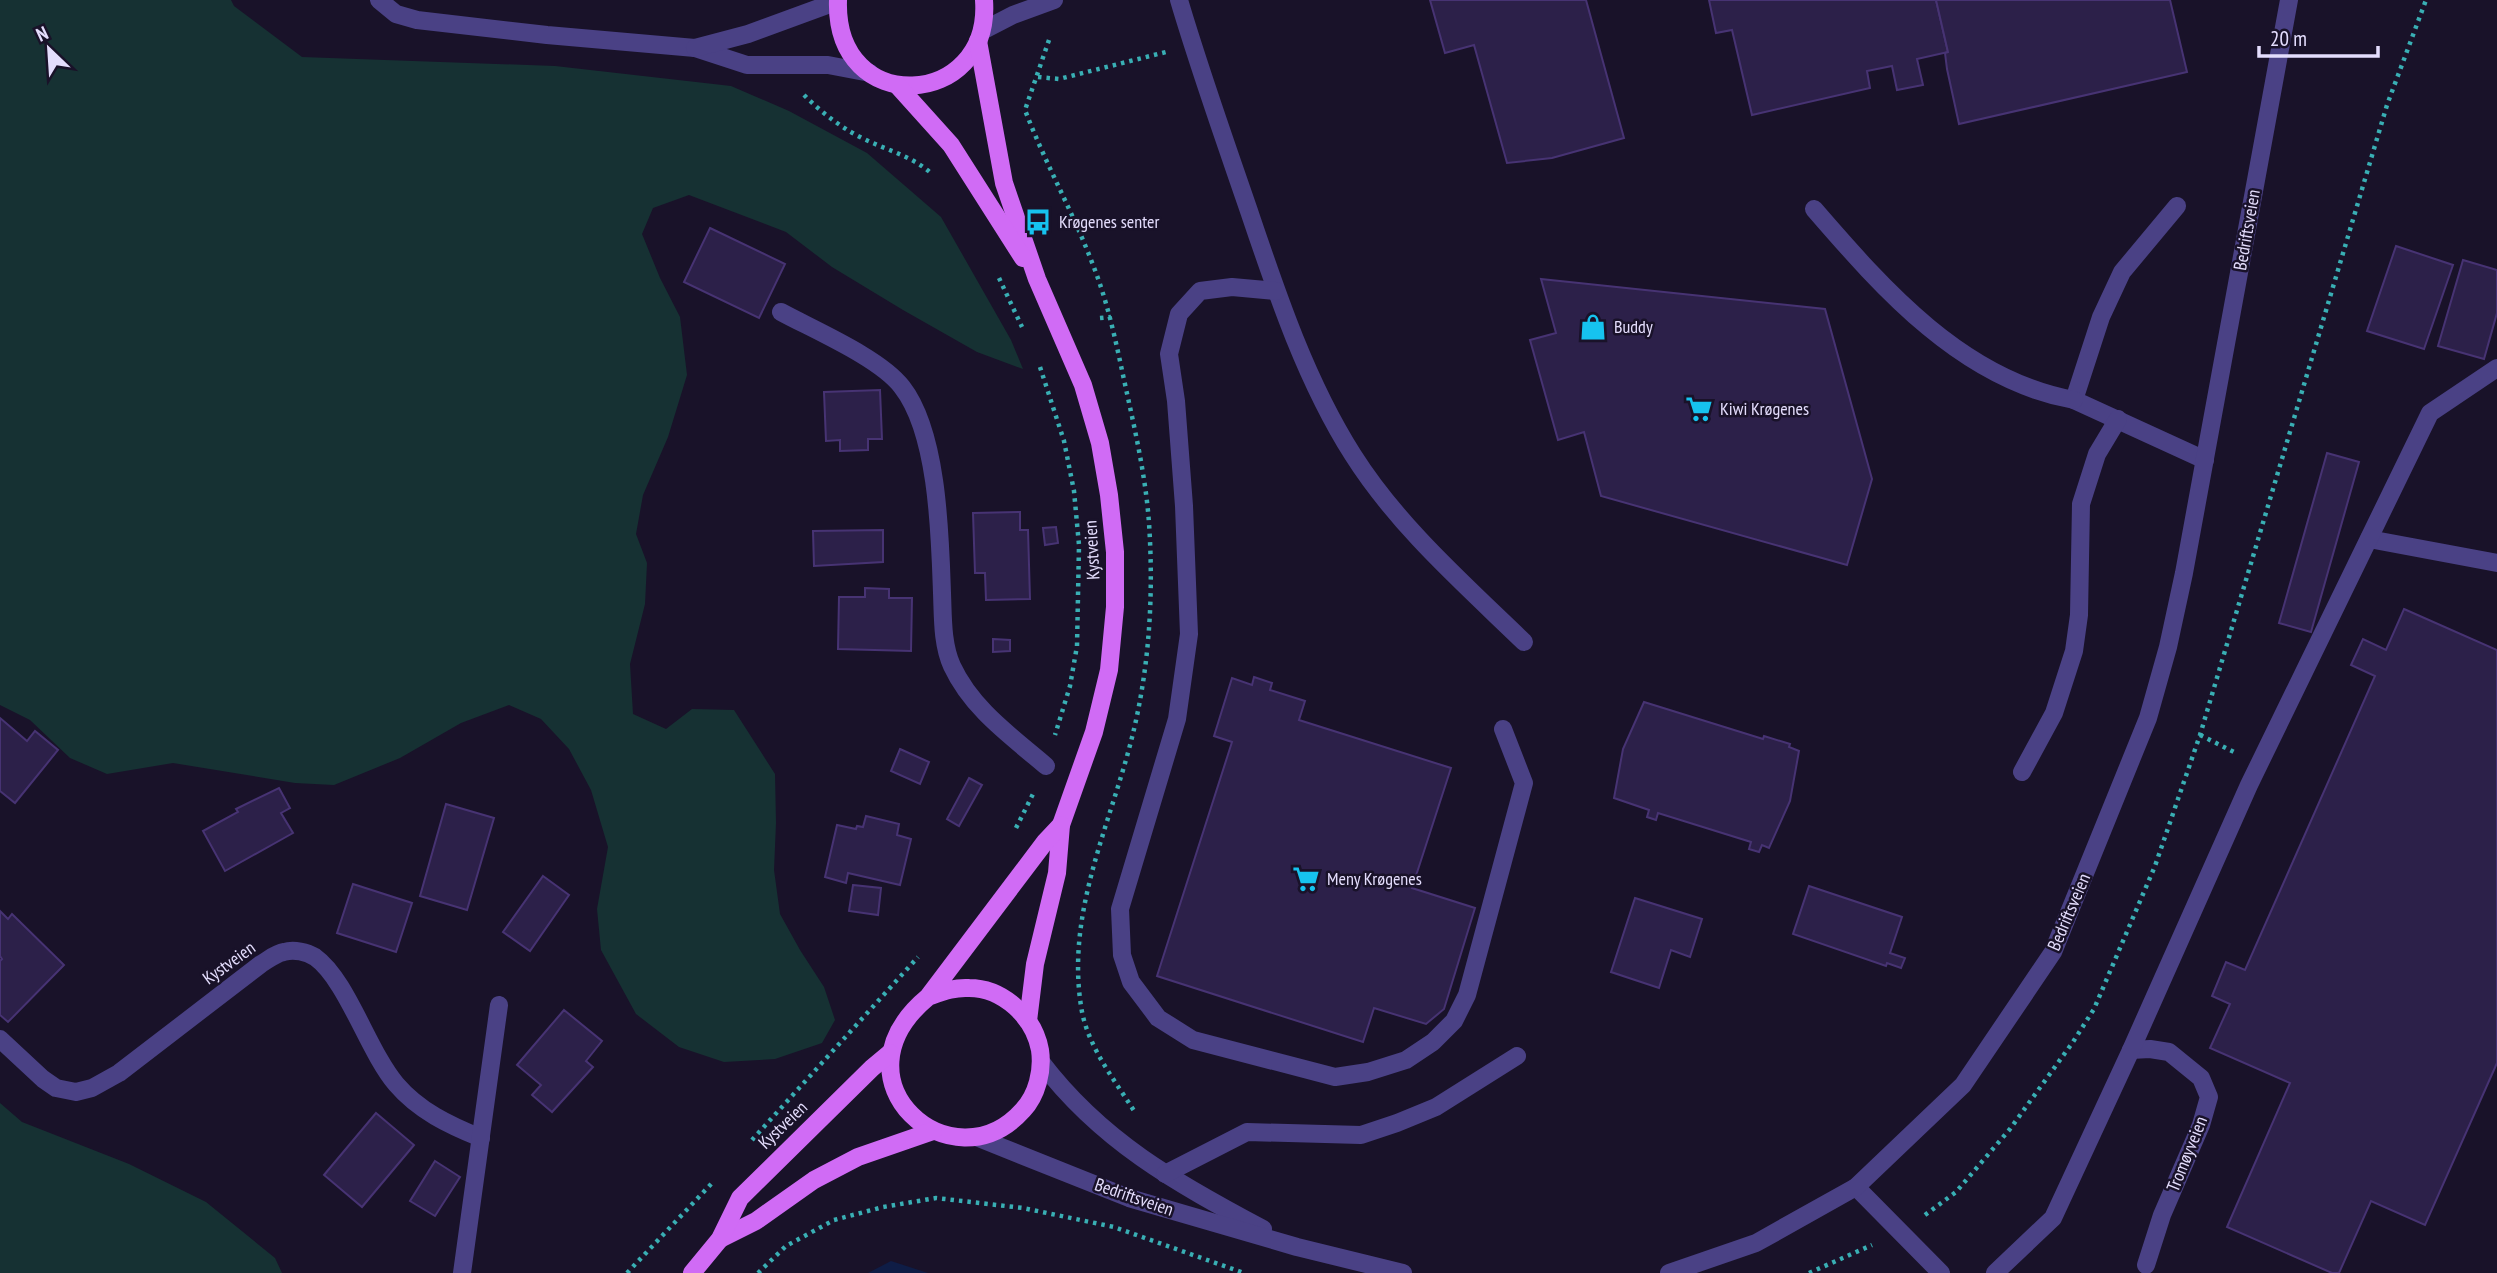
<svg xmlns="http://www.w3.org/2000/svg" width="2497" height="1273" viewBox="0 0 2497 1273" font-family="'PT Sans Narrow',sans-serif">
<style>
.green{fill:#163133}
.water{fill:#0f1d46}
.building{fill:#2c2049;stroke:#473373;stroke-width:2}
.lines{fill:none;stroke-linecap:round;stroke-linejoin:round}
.path{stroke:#39afb4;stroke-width:4.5;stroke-dasharray:3.5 5;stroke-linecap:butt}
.service{stroke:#4a4185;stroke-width:18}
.minor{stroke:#4a4185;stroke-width:18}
.primary{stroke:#d06bf5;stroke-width:18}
.labels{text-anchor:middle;stroke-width:5;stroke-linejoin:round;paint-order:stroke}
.poi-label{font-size:18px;fill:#e4ddfd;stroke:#191229;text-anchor:start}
.street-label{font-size:18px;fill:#e4ddfd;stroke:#191229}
</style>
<rect width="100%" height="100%" fill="#191229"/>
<g class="green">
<polygon points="0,0 231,0 234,6 302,57 555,66 731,86 789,111 867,153 941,217 1011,340 1023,369 977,352 903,310 832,267 786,232 689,195 653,208 642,234 660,278 680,317 687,375 668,437 643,495 636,534 647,563 645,604 630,664 633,714 666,729 692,709 734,710 775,774 776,823 774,870 780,914 800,950 824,987 835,1020 822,1043 775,1059 724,1062 679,1047 636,1014 601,950 597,909 608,847 591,790 569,749 541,719 509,705 461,723 400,758 334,785 295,783 173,763 107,774 70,758 30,720 0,705"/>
<polygon points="0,1103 22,1122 129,1164 206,1202 275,1258 282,1273 0,1273"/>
</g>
<polygon class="water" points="891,1261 928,1273 868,1273"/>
<g class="building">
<polygon points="1430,0 1586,0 1624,138 1552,158 1507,163 1474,45 1445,53"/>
<polygon points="1709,0 1936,0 1948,52 1917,59 1923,85 1897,90 1892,66 1867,71 1870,88 1752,115 1732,30 1716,33"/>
<polygon points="1936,0 2170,0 2187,72 1959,124 1947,69 1945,53 1948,52"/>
<polygon points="710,228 785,264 759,318 684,282"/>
<polygon points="2396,246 2453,265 2424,349 2367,331"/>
<polygon points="2463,260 2497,270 2497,313 2484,359 2438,346"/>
<polygon points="1541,279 1825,309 1872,479 1847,565 1601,496 1584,432 1558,440 1530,340 1556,333"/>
<polygon points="880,390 882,439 868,439 868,450 840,451 840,440 826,441 824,392"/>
<polygon points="2327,453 2359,462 2311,632 2279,623"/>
<polygon points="1020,512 1020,530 1028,530 1030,599 986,600 985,573 975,573 973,513"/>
<polygon points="1056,527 1058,543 1045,545 1043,528"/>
<polygon points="883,530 883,562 814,566 813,531"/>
<polygon points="865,588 889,589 889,598 912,598 911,651 838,649 839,597 865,597"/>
<polygon points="2404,609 2497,650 2497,1063 2425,1225 2371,1201 2339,1273 2332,1273 2227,1227 2290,1083 2210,1048 2230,1004 2212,996 2226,962 2245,970 2375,676 2351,665 2363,639 2386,650"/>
<polygon points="993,639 1010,640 1010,651 993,652"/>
<polygon points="1254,677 1272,683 1270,690 1305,701 1299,720 1451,768 1412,888 1475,908 1444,1009 1426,1024 1374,1008 1363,1042 1157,976 1232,742 1214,736 1232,678 1252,685"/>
<polygon points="1644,702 1763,739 1764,736 1790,744 1789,747 1799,751 1790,801 1769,848 1762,845 1759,852 1749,849 1751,842 1658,813 1656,820 1647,817 1649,810 1614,798 1623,749"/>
<polygon points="0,718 27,741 35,731 58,750 15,803 0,791"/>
<polygon points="900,749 929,762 920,784 891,771"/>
<polygon points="969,778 982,785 959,826 947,819"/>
<polygon points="279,788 290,808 281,813 293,833 225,871 203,831 238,812 236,809"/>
<polygon points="446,804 494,818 467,910 420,896"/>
<polygon points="866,816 899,824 897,835 911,839 900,885 848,873 846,883 825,877 837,825 856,829 857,826 863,827"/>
<polygon points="543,876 569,895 530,951 503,932"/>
<polygon points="353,884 412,903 396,952 337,933"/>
<polygon points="853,885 881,888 878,915 849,911"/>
<polygon points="1809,886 1902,917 1890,953 1905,958 1901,968 1887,963 1886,966 1793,934"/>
<polygon points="1635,898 1702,919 1690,957 1671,950 1659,988 1611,972"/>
<polygon points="0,911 8,919 12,914 64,965 8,1022 0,1015 0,961 2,959 0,956"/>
<polygon points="564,1010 602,1041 586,1061 593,1067 552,1112 532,1095 541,1085 517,1065"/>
<polygon points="376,1113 414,1145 362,1207 324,1175"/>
<polygon points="435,1161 460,1177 435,1216 410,1201"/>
</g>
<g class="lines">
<g class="path">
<path d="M1049 40 1025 110C1045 163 1073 212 1093 265 1110 308 1118 353 1128 398 1137 439 1146 481 1149 523 1154 599 1149 675 1129 749 1106 834 1067 916 1081 1006 1087 1047 1115 1080 1136 1114"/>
<polyline points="1038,77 1059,79 1166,52"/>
<path d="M804 95C821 112 839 126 860 137 885 150 911 155 932 174"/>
<polyline points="999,278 1022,327"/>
<polyline points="1100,318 1111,317"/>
<polyline points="1040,367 1064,441 1074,491 1079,545 1077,646 1070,686 1055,735"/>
<polyline points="2200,735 2234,752"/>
<polyline points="1016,828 1034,792"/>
<polyline points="752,1140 918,957"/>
<polyline points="1925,1215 1956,1192 2010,1129 2073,1042 2094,1009 2155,866 2200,735 2387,105 2426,0"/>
<polyline points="627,1273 713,1182"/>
<polyline points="758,1273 786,1246 834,1220 883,1207 936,1198 1023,1208 1114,1227 1244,1273"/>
<polyline points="1809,1273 1872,1245"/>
</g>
<g class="service">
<polyline points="379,0 396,14 417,20 547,35 695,48 747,65 828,65 870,73"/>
<path d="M1179 0C1200 71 1225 141 1249 211 1277 294 1306 381 1353 455 1398 526 1463 583 1524 642"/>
<polyline points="982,31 1013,15 1054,0"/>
<polyline points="695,48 748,34 838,1"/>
<polyline points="2177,206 2122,272 2101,317 2074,400 2205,460"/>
<path d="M1814 209C1884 290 1963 380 2074 400"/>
<polyline points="1276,291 1232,287 1200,291 1179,314 1169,354 1176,401 1184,506 1189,634 1177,719 1120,909 1122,955 1131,982 1158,1018 1193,1040 1335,1077 1368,1072 1406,1060 1433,1042 1454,1021 1467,995 1524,783 1503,729"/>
<path d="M781 312C814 330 880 358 902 387 938 433 940 535 942 593 943 617 942 644 952 666 972 709 1011 736 1046 766"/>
<polyline points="2369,539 2497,563"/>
<polyline points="2022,772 2054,713 2074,651 2079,615 2081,504 2097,454 2118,419"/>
<polyline points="2131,1050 2150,1049 2169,1052 2201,1078 2209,1097 2201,1125 2162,1215 2146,1265"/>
<polyline points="1856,1187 1941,1273"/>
<polyline points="1995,1273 2053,1218 2131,1050 2249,785 2430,413 2497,368"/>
</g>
<g class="minor">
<path d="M0 1039 43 1079 56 1088 76 1092 92 1088 119 1073 261 964C268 960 276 953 284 952 294 949 307 952 315 957 347 980 368 1051 396 1084 419 1111 449 1125 481 1138"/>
<path d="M1041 1062C1101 1141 1176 1183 1263 1229"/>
<polyline points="976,1137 1129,1198 1297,1247 1403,1273"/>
<polyline points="1165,1174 1247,1132 1361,1135 1397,1123 1436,1107 1517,1056"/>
<polyline points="462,1273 499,1005"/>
<polyline points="1669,1273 1756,1243 1856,1187 1963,1085 2053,952 2148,718 2168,647 2184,573 2289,0"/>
</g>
<g class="primary">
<path d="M838 0C834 119 992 109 984 0"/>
<polyline points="978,41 1004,183 1037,279 1083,385 1100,443 1109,495 1115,552 1115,607 1109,670 1094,732 1061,825 1057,873 1035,964 1028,1021"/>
<polyline points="897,85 951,145 1023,258"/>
<path d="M928 997C942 992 954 987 969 988 1003 988 1034 1017 1040 1050 1043 1071 1037 1095 1023 1110 953 1189 827 1081 928 997L1045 842 1061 825"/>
<polyline points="720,1239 756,1221 814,1180 858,1157 933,1131"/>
<polyline points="692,1273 720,1239 740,1198 872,1068 890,1053"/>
</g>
</g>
<defs>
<g id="bus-bare" transform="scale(2.1)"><path d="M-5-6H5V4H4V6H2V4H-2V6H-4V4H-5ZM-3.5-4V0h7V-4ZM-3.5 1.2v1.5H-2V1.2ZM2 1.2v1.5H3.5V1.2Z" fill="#16c3ef" stroke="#191229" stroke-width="2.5" paint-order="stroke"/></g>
<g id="shop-bare" transform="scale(2.1)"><path d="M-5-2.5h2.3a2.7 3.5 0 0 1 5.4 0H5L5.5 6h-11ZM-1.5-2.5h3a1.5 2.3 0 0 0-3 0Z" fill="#16c3ef" stroke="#191229" stroke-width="2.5" paint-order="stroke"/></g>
<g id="supermarket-bare" transform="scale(2.1)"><path d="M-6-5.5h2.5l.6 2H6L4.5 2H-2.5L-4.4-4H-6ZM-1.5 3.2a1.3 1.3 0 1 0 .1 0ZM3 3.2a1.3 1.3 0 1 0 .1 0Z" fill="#16c3ef" stroke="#191229" stroke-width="2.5" paint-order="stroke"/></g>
</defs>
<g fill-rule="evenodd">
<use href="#bus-bare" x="1038" y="222"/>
<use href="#shop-bare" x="1593" y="327"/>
<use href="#supermarket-bare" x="1699" y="409"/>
<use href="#supermarket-bare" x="1306" y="879"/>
</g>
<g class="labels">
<g class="poi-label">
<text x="1059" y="228">Krøgenes senter</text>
<text x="1614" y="333">Buddy</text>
<text x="1720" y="415">Kiwi Krøgenes</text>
<text x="1327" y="885">Meny Krøgenes</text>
</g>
<g class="street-label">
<text transform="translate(2247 230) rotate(-80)" y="6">Bedriftsveien</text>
<text transform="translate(1092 550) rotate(-93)" y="6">Kystveien</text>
<text transform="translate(2069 912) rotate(-67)" y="6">Bedriftsveien</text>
<text transform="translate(229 963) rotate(-36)" y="6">Kystveien</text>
<text transform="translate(783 1125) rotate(-44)" y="6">Kystveien</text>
<text transform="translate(2187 1154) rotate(-68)" y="6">Tromøyveien</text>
<text transform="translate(1134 1197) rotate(19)" y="6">Bedriftsveien</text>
</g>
</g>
<g transform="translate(49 49) rotate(335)" stroke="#191229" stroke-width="5" paint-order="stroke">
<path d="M0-5L12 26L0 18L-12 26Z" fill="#e4ddfd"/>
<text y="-10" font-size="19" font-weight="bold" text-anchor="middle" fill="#e4ddfd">N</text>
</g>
<path d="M2259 46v10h119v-10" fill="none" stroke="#e4ddfd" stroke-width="3.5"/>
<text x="2270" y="46" font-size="21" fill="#e4ddfd" stroke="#191229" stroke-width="5" paint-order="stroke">20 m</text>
</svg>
